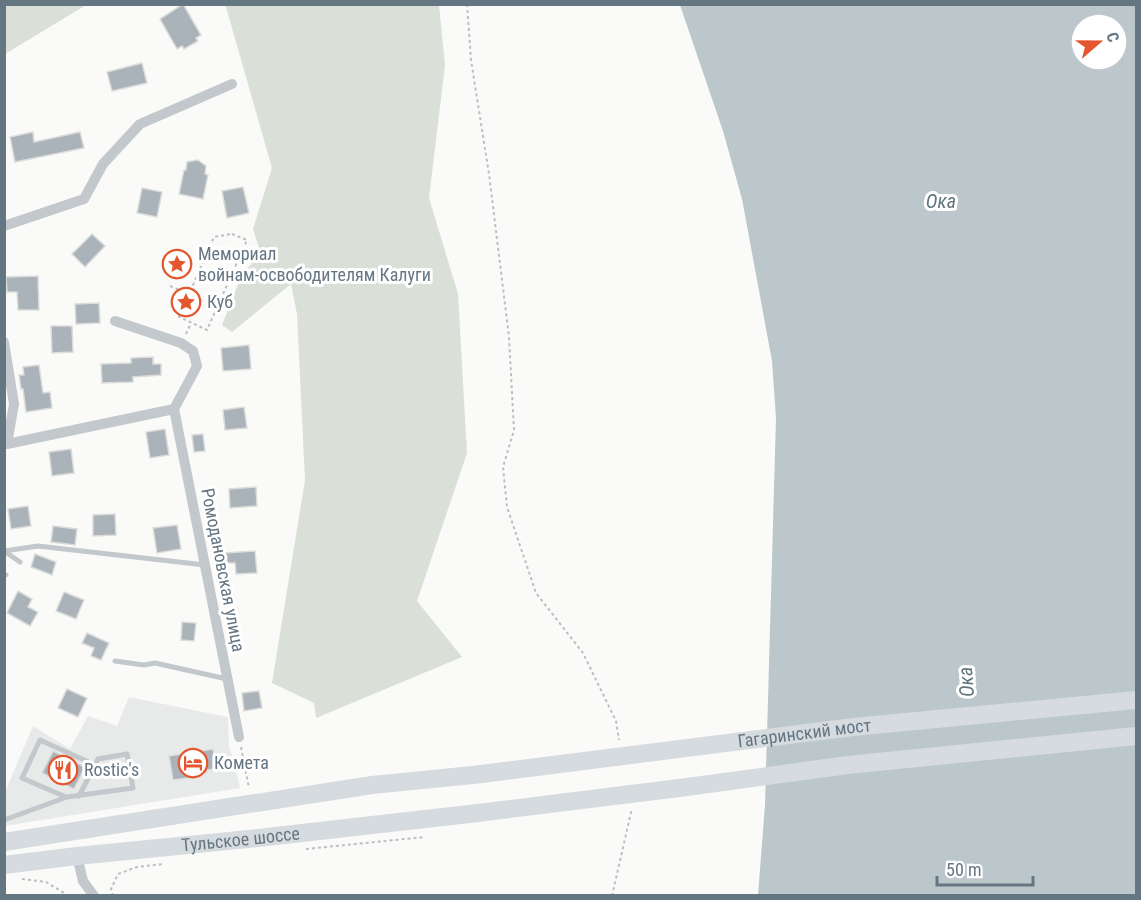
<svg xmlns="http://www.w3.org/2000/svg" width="1141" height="900" viewBox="0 0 1141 900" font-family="'Roboto Condensed',sans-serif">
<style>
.built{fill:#e8e9e9}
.green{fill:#dadfd7}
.water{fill:#bbc7cb;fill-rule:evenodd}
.building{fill:#aab3b9;stroke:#dcdcda;stroke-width:1.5}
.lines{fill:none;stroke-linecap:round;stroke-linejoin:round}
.path{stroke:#bbbfc2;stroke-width:2;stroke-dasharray:3 3;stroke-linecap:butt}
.lane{stroke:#c3c8cc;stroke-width:5}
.street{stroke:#c3c8cc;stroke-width:10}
.primary{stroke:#d6dbdf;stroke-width:18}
.labels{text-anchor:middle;stroke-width:6;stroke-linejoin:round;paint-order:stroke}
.poi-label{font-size:18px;fill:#657683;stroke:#fff;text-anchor:start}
.street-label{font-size:18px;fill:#657683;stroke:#fff}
.water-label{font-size:20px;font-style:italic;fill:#60757c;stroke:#fff}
</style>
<rect width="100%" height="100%" fill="#fafaf8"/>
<polygon class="built" points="129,697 228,717 229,747 233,758 240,788 5,826 5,792 33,726 70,749 88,716 117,726"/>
<g class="green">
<polygon points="5,4 86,4 86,5 5,54"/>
<polygon points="224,5 439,5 445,65 429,198 458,294 467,453 417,601 462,657 316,718 314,703 272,683 305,480 297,314 291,284 232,332 222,325 242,274 261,254 253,229 272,168 226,7"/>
</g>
<path class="water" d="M680 5H1136V895H758L765 805 776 418 772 361 742 199 723 131ZM1081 24H1117V60H1081Z"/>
<g class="building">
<polygon points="183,4 201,35 196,38 198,41 184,49 182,46 177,49 160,19"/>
<polygon points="142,63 147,83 112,91 107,72"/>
<polygon points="33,132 34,142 80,132 84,148 15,162 10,137"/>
<polygon points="198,160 206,166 205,174 208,175 203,199 179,194 184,170 186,170 187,162"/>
<polygon points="243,187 249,213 227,218 222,191"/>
<polygon points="142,188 162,192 157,217 137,213"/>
<polygon points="92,234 105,246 85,267 72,254"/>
<polygon points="38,276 39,310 18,310 17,292 7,292 6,277"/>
<polygon points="99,303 100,323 76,324 75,304"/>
<polygon points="51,326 72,326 73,352 52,353"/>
<polygon points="249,345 251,369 223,371 221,348"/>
<polygon points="153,357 153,364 161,364 161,375 133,377 133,382 102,383 101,364 131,363 131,358"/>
<polygon points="39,365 43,393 50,392 52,408 26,412 23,389 21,389 19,375 24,375 23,367"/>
<polygon points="244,407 247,428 225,430 223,410"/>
<polygon points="165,429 169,455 150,458 146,432"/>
<polygon points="203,434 205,451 194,452 192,435"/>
<polygon points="71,449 74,473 52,476 49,452"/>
<polygon points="256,487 257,506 230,508 229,489"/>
<polygon points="28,506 31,526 11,529 8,509"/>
<polygon points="115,514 116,535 93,536 93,515"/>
<polygon points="177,525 181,549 157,553 153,528"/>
<polygon points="53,526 77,529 75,545 51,542"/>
<polygon points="255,551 257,573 236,574 235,563 225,563 224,553"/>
<polygon points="35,554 56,562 52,575 31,567"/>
<polygon points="18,591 32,599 28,607 38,612 30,626 7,613"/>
<polygon points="64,592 84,600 76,619 56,611"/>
<polygon points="182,622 196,623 194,641 181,640"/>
<polygon points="87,633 109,643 101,660 91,656 94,648 82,643"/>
<polygon points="67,689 87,698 78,717 58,708"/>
<polygon points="259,691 262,708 244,711 242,693"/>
<polygon points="213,749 216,769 207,770 207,772 194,774 195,777 173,780 169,756"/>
<polygon points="53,751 85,767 74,789 42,773"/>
</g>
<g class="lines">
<g class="path">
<polyline points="467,4 471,60 489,174 509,337 514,430 503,467 507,507 536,593 583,653 616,721 619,740"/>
<polygon points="232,234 247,240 207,330 179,317 214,237"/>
<polyline points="170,286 189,294"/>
<polyline points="186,334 191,323"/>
<polyline points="241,747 249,788"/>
<polyline points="306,849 425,837"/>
<polyline points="22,879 46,882 69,896"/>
<polyline points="113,896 111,889 118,874 137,867 163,864"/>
<polyline points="612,896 632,808"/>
</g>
<g class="lane">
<polyline points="4,551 38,546 205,565"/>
<polyline points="4,551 20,562"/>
<polyline points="4,574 6,575"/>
<polyline points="115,661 144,665 155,663 227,679"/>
<polyline points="66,797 22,778 40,740 95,765"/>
<polyline points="4,820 67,797 133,788 127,754 98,759 79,796"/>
</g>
<g class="street">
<polyline points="4,226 84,199 103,164 140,124 232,84"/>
<polyline points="4,342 14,404 7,444 174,409 197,366 193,351 181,343 115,321"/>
<polyline points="174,409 239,737"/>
<polyline points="77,856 83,881 94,896"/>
</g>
<g class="primary">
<path id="s1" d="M4 842 372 785 473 775 853 727 1136 700"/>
<path id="s2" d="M4 865 77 856 258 838 478 813 687 787 848 765 1136 736"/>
</g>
</g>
<defs>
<g id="sight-ring" transform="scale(1.5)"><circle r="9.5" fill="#fff" stroke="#e4572e" stroke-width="1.5"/><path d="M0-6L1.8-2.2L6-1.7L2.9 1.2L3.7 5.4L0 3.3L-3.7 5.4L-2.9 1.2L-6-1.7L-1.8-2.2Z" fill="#e4572e"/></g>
<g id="hotel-ring" transform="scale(1.5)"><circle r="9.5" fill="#fff" stroke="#e4572e" stroke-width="1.5"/><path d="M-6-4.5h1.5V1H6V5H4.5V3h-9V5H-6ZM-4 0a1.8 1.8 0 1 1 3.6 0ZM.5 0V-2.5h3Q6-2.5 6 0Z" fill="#e4572e"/></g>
<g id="restaurant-ring" transform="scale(1.5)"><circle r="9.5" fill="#fff" stroke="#e4572e" stroke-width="1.5"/><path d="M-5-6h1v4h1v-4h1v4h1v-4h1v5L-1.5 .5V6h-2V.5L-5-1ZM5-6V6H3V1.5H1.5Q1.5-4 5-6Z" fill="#e4572e"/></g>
</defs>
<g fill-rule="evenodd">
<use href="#sight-ring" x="177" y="264"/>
<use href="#sight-ring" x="186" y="302"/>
<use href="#hotel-ring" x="193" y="763"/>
<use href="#restaurant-ring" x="63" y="770"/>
</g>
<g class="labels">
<g class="poi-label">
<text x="198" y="260">Мемориал<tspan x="198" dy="21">войнам-освободителям Калуги</tspan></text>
<text x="207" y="308">Куб</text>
<text x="214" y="769">Комета</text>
<text x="84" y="776">Rostic's</text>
</g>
<g class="street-label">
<text transform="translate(223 570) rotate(79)" y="6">Ромодановская улица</text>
<text dy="6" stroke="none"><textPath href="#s1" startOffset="808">Гагаринский мост</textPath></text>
<text dy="6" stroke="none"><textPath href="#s2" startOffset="238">Тульское шоссе</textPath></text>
</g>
<g class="water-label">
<text x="941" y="208">Ока</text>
<text transform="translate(966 682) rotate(-94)" y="7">Ока</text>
</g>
</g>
<rect width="1141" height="900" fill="none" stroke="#657683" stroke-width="12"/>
<g transform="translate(1099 42) rotate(70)"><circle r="28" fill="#ffffff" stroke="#c1c8cd" stroke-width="1.5"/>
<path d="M0-4.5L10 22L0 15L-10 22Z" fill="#e4572e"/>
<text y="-9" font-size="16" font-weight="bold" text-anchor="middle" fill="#657683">С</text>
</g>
<path d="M937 876v9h96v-9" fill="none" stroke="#657683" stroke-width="3"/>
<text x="946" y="876" font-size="18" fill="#657683" stroke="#ffffff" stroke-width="4.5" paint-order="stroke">50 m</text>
</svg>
